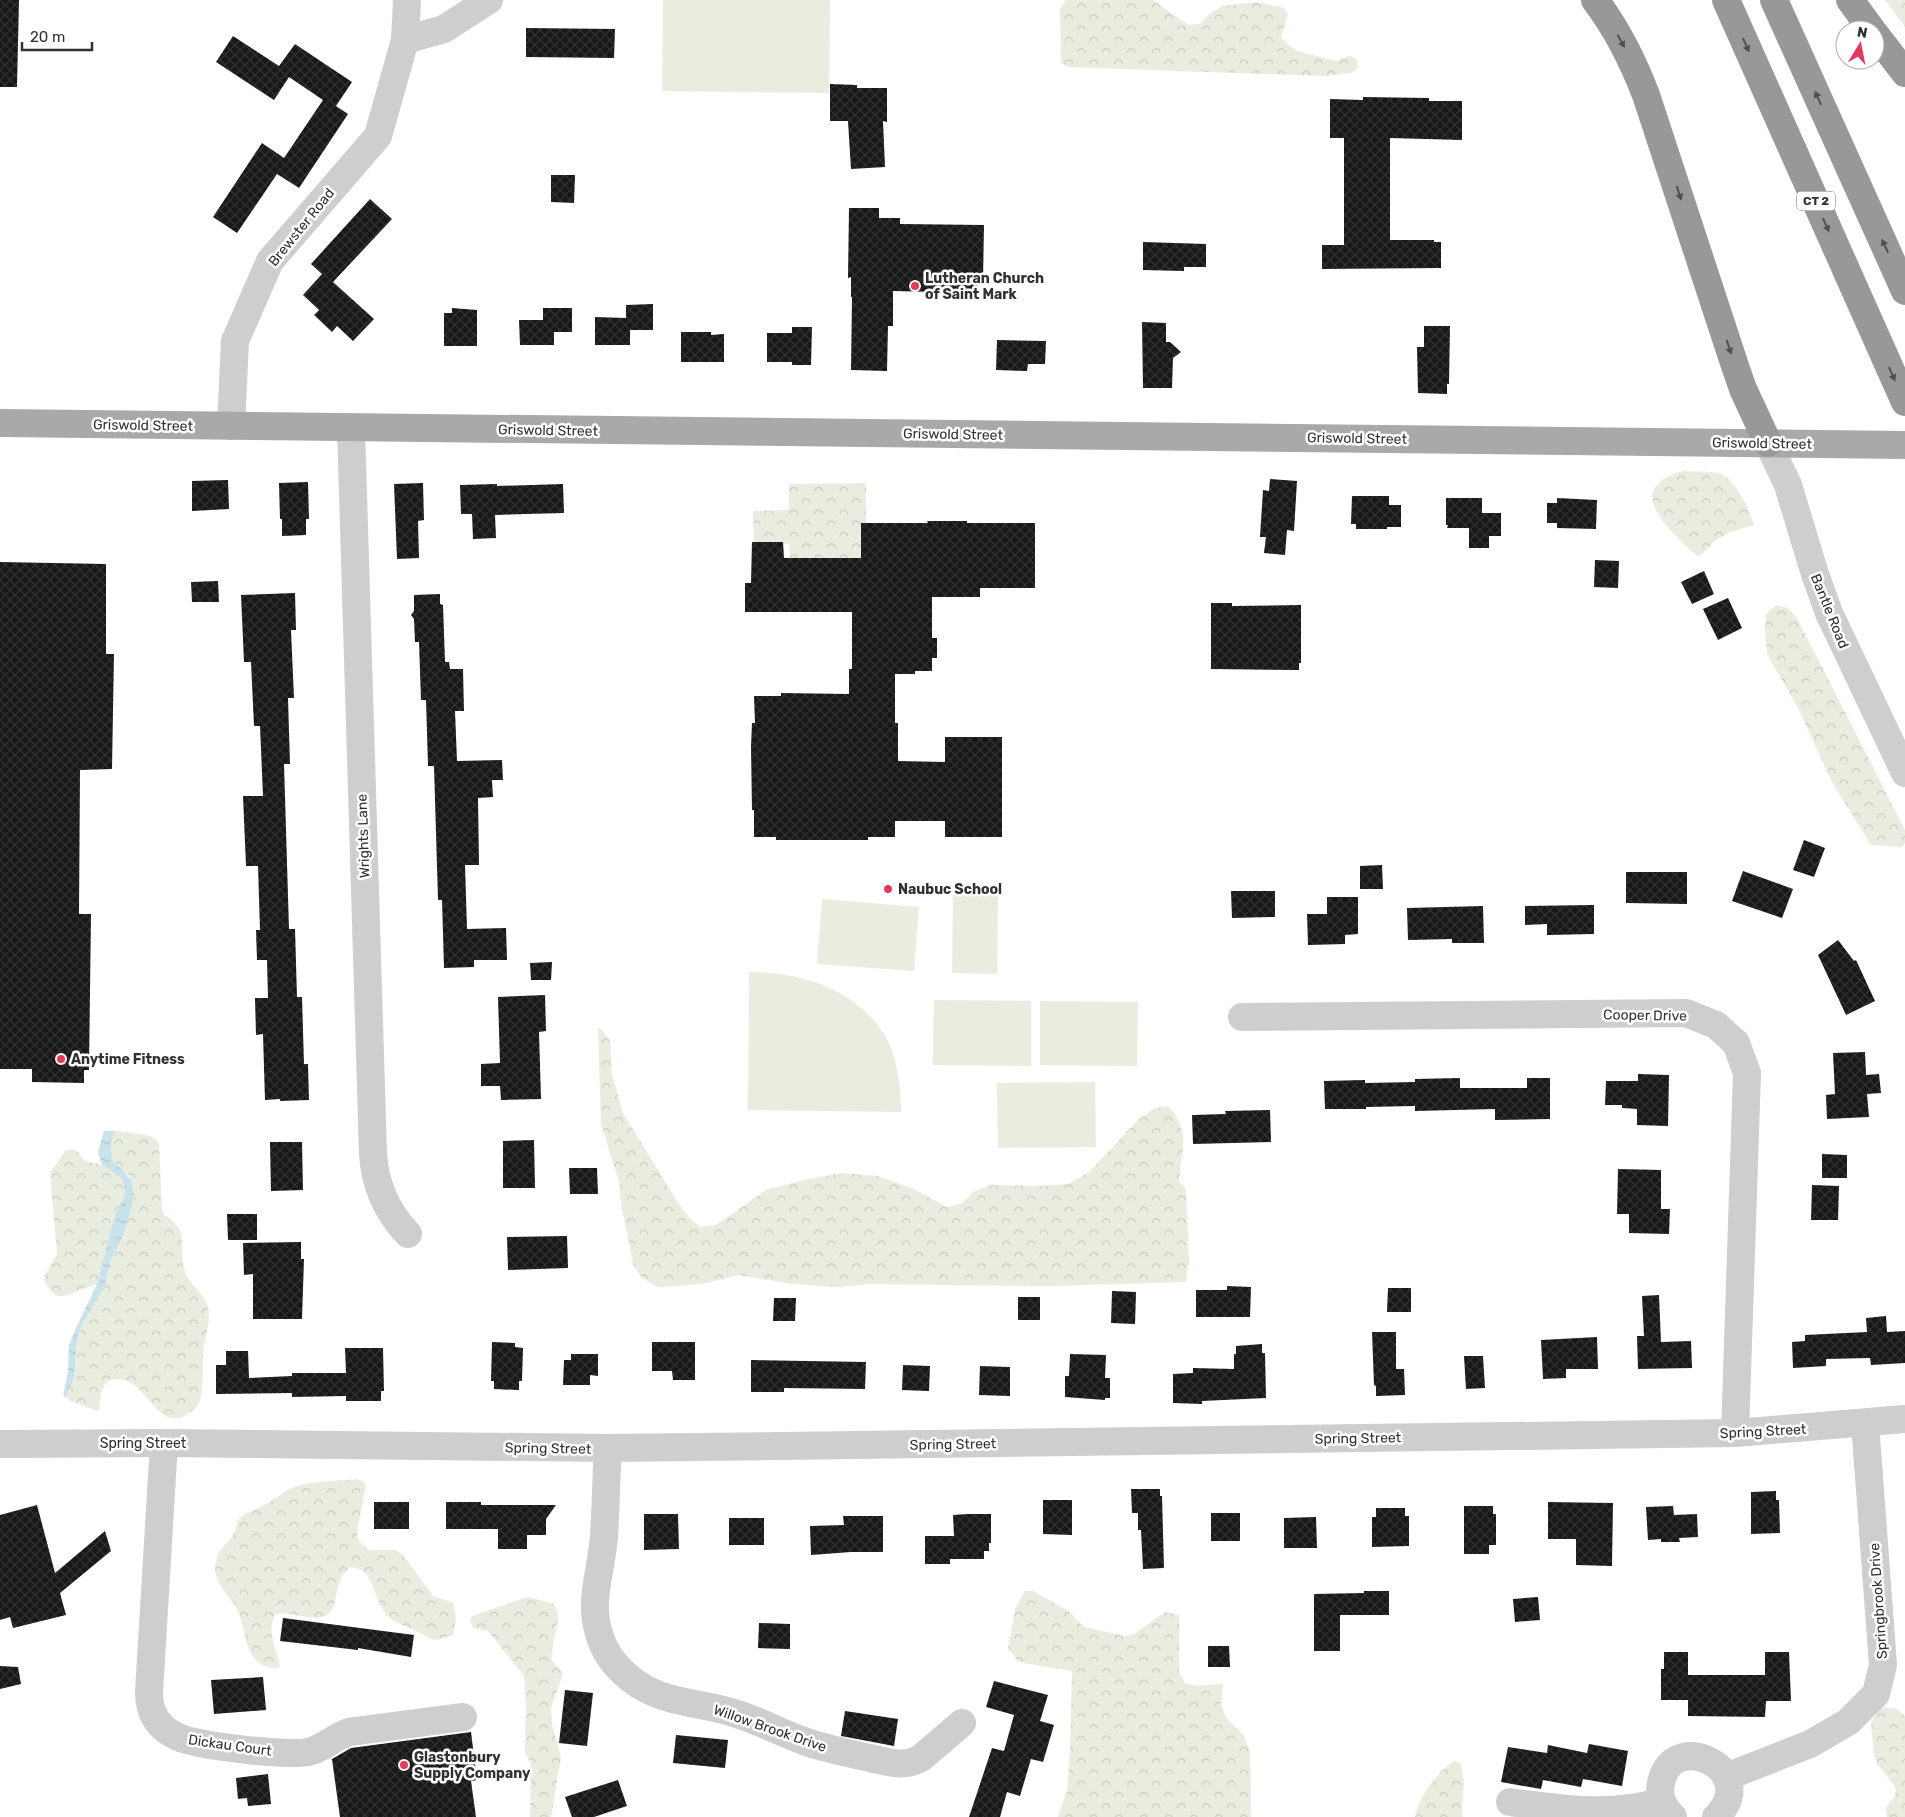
<svg xmlns="http://www.w3.org/2000/svg" width="1905" height="1817" viewBox="0 0 1905 1817" font-family="Rubik,sans-serif">
<style>
.green{fill:#e9eddf}
.forest{fill:url(#forest-crowns)}
.water{fill:url(#water-ripples)}
.building{fill:url(#building-cross-hatch)}
.lines{fill:none;stroke-linecap:round;stroke-linejoin:round}
.minor{stroke:#cecece;stroke-width:28}
.major{stroke:#a9a9a9;stroke-width:28}
.highway{stroke:#989898;stroke-width:28}
.oneway{fill:#505050}
.poi-dot{fill:#df3b5f;stroke:#fff;stroke-width:2}
.labels{text-anchor:middle;stroke-width:5;stroke-linejoin:round;paint-order:stroke}
.shield{fill:#fff;stroke:#6f6f6f;stroke-width:1}
.shield-label{font-size:12px;font-weight:bold;fill:#313131}
.street-label{font-size:14px;fill:#313131;stroke:#fff}
.poi-label{font-size:14px;font-weight:bold;fill:#313131;stroke:#fff;text-anchor:start}
</style>
<defs>
<pattern id="forest-crowns" width="20" height="18" patternUnits="userSpaceOnUse" patternTransform="scale(1.25)"><rect width="20" height="18" fill="#e9eddf"/><path d="M2 6a3 3 0 1 1 6 0M12 15a3 3 0 1 1 6 0" fill="none" stroke="#c8ccc0"/></pattern>
<pattern id="water-ripples" width="26" height="14" patternUnits="userSpaceOnUse" patternTransform="scale(1.25)"><rect width="26" height="14" fill="#cae2ea"/><path d="M2 4q2-2 4 0t4 0M15 11q2-2 4 0t4 0" fill="none" stroke="#aec2c9"/></pattern>
<pattern id="building-cross-hatch" width="8" height="8" patternUnits="userSpaceOnUse" patternTransform="scale(1.25)"><rect width="8" height="8" fill="#181818"/><path d="M0 0l8 8M0 8l8-8" fill="none" stroke="#313131"/></pattern>
</defs>
<rect width="100%" height="100%" fill="#fff"/>
<g class="green">
<polygon points="663,0 830,0 829,93 662,91"/>
<polygon points="953,892 998,893 997,974 952,973"/>
<polygon points="822,899 919,907 914,971 817,964"/>
<path d="M749 972C799 972 852 988 882 1031 897 1052 901 1087 901 1112L748 1110Z"/>
<polygon points="934,1000 1031,1001 1031,1066 933,1065"/>
<polygon points="1040,1001 1138,1002 1137,1066 1040,1065"/>
<polygon points="1095,1082 1096,1147 998,1148 997,1083"/>
</g>
<g class="forest">
<polygon points="1066,0 1154,0 1162,7 1189,25 1201,24 1209,14 1222,6 1257,2 1284,8 1288,14 1281,37 1285,42 1297,51 1336,61 1349,56 1354,57 1357,61 1358,68 1351,73 1324,76 1068,67 1061,63 1060,9"/>
<polygon points="1885,0 1905,0 1905,27"/>
<path d="M1683 471C1694 472 1708 471 1719 473 1733 477 1752 511 1753 525L1728 533 1716 540 1700 556 1696 555C1670 530 1620 489 1683 471Z"/>
<polygon points="866,483 866,558 790,559 789,544 754,544 753,511 789,510 789,484"/>
<polygon points="1776,605 1788,608 1797,618 1905,830 1905,843 1902,847 1871,845 1833,784 1798,708 1767,654 1765,629 1766,614"/>
<path d="M598 1028H600L610 1041 612 1074 623 1113 678 1203 691 1220 701 1227 716 1225 766 1190 804 1180 841 1173 878 1176 916 1190 947 1207 961 1204 973 1192 991 1185 1039 1186 1068 1184 1089 1172 1139 1119 1155 1108 1168 1106C1192 1132 1181 1152 1179 1182L1186 1189 1189 1261 1186 1282 1049 1286 868 1284 840 1287 792 1284 738 1275 703 1284 661 1287 653 1285 640 1276 633 1264 621 1203 619 1182 601 1124Z"/>
<path d="M115 1131H120L150 1136 157 1140 159 1145 162 1208 164 1215C192 1232 178 1242 184 1268 187 1284 204 1292 208 1307 211 1322 205 1338 203 1353 202 1367 204 1391 199 1403 196 1410 187 1414 181 1418 176 1418 170 1419 166 1416 148 1407 142 1379 116 1379 100 1379 101 1398 99 1410H95L70 1401 66 1397 74 1378 77 1341 81 1327 105 1285 110 1262 124 1234 133 1202 134 1194 130 1176 115 1165 112 1160 111 1145Z"/>
<polygon points="70,1149 76,1150 85,1161 102,1165 118,1176 122,1180 125,1190 124,1197 114,1218 97,1284 64,1296 57,1296 51,1291 44,1280 45,1275 57,1254 50,1173 65,1151"/>
<path d="M357 1479 363 1481 366 1486 357 1530 358 1539 363 1546 370 1550H396L403 1555 433 1596 451 1602 453 1604 456 1618 453 1635 436 1640 430 1639C416 1628 398 1627 386 1614 373 1598 374 1568 351 1567 338 1577 338 1587 335 1602 328 1632 294 1609 276 1614 265 1632 277 1647 280 1666L278 1668C244 1669 247 1632 238 1611 229 1592 209 1582 217 1557 220 1548 229 1543 233 1535 236 1530 236 1522 240 1518 246 1512 254 1511 260 1507 273 1501 284 1491 297 1486 314 1481 339 1481 357 1479Z"/>
<polygon points="1025,1591 1033,1591 1067,1610 1084,1627 1125,1636 1134,1634 1165,1612 1179,1615 1179,1672 1185,1683 1196,1686 1223,1684 1221,1704 1226,1718 1243,1734 1250,1751 1251,1817 1058,1817 1067,1791 1070,1752 1072,1671 1018,1662 1008,1648 1015,1609"/>
<path d="M528 1597 554 1604C561 1616 558 1622 555 1635 553 1643 552 1651 551 1659L563 1674 551 1708 552 1725 561 1757 551 1817H530L531 1764 525 1753 526 1704 524 1676 488 1631 473 1628 470 1621 472 1616Z"/>
<polygon points="1886,1707 1896,1708 1905,1716 1905,1817 1887,1817 1885,1810 1895,1795 1896,1790 1894,1785 1878,1765 1874,1756 1871,1723 1878,1709"/>
<path d="M1455 1761 1460 1763C1468 1785 1460 1797 1463 1817H1415C1418 1798 1438 1770 1455 1761Z"/>
</g>
<polygon class="water" points="104,1131 115,1131 111,1145 112,1160 131,1179 134,1194 133,1202 124,1234 110,1262 105,1285 81,1327 77,1341 74,1378 66,1397 63,1396 68,1371 69,1345 76,1328 97,1284 114,1218 124,1197 125,1190 122,1179 102,1165 98,1152"/>
<g class="building">
<polygon points="0,0 19,0 17,87 0,87"/>
<polygon points="526,28 615,29 614,58 526,57"/>
<polygon points="233,36 279,66 295,44 352,82 336,106 348,114 299,188 277,174 237,233 213,217 262,143 284,158 323,100 289,77 274,100 216,62"/>
<polygon points="830,84 857,85 857,88 887,88 887,122 883,121 885,167 851,169 848,121 830,121"/>
<polygon points="1363,97 1429,98 1429,101 1462,101 1462,140 1390,138 1390,240 1434,240 1434,242 1441,242 1441,268 1322,269 1322,245 1344,245 1344,138 1330,138 1330,99 1363,100"/>
<polygon points="551,175 575,175 574,203 551,202"/>
<polygon points="370,199 392,219 333,282 374,319 353,341 337,326 332,332 314,315 319,310 303,295 322,274 311,264"/>
<polygon points="849,208 879,208 879,218 900,218 900,224 984,225 983,281 978,281 978,293 893,291 893,326 888,326 887,371 851,370 852,297 851,297 851,277 848,278"/>
<polygon points="1143,242 1206,244 1206,267 1184,267 1184,271 1143,270"/>
<polygon points="653,304 653,330 630,330 630,345 595,345 595,317 626,318 626,305"/>
<polygon points="452,308 477,310 477,346 444,346 444,313 452,313"/>
<polygon points="543,308 572,308 572,332 554,332 554,345 520,345 519,320 543,320"/>
<polygon points="1142,322 1166,323 1166,342 1170,342 1181,352 1173,358 1172,388 1143,388"/>
<polygon points="1424,326 1450,326 1449,384 1447,384 1447,394 1418,393 1417,347 1424,347"/>
<polygon points="792,327 812,327 811,365 792,365 792,362 767,362 767,333 792,333"/>
<polygon points="681,332 711,332 711,335 724,334 724,362 681,362"/>
<polygon points="997,340 1046,341 1045,364 1028,364 1027,371 996,370"/>
<polygon points="1270,479 1297,481 1294,531 1287,530 1285,555 1264,553 1266,537 1260,537 1263,490 1269,491"/>
<polygon points="228,480 229,509 192,511 192,481"/>
<polygon points="308,482 309,519 306,519 306,535 282,536 282,519 280,519 279,483"/>
<polygon points="423,483 424,520 418,521 419,558 397,559 394,484"/>
<polygon points="497,484 497,486 563,484 564,513 495,515 496,538 473,539 472,514 461,514 460,485"/>
<polygon points="1352,496 1389,496 1389,505 1401,505 1401,527 1387,527 1387,529 1356,529 1356,524 1351,524"/>
<polygon points="1446,498 1482,498 1482,513 1501,513 1501,536 1489,536 1489,548 1469,548 1469,528 1447,528 1448,525 1446,525"/>
<polygon points="1557,498 1597,500 1596,529 1557,528 1557,523 1547,523 1547,503 1557,503"/>
<polygon points="927,521 967,521 967,523 1035,523 1035,588 980,588 980,597 932,597 932,638 937,638 937,658 932,658 932,671 915,671 915,674 895,674 895,723 898,723 898,761 945,762 945,737 1002,737 1002,837 945,837 945,821 895,821 895,837 868,837 868,840 776,840 776,837 754,837 754,810 752,810 751,747 752,723 755,723 754,696 781,696 781,693 849,694 849,669 852,669 852,612 745,612 745,583 751,583 752,542 783,542 784,558 861,558 861,523 928,523"/>
<polygon points="1595,560 1619,561 1618,588 1594,587"/>
<polygon points="0,562 106,564 106,654 114,654 112,769 80,770 79,914 91,914 89,1070 84,1070 84,1083 32,1082 32,1069 0,1069"/>
<polygon points="1704,571 1714,594 1692,604 1681,582"/>
<polygon points="218,581 219,602 192,602 191,582"/>
<polygon points="295,593 296,630 291,630 294,698 288,698 290,764 284,764 289,929 295,929 297,997 302,997 304,1064 308,1064 309,1100 280,1101 280,1099 265,1100 263,1034 256,1035 255,998 268,998 267,960 257,960 256,930 260,930 258,866 246,866 243,796 263,796 260,726 254,726 251,662 244,662 241,595"/>
<polygon points="440,594 440,604 443,605 445,662 449,662 450,669 463,669 464,711 455,711 457,761 502,760 503,780 492,780 493,797 478,798 479,865 465,865 467,929 506,928 507,960 474,960 474,967 444,968 442,900 438,900 434,766 428,766 426,700 421,700 419,642 415,642 414,619 411,615 414,611 414,595"/>
<polygon points="1728,598 1742,628 1718,640 1703,609"/>
<polygon points="1211,603 1232,603 1232,606 1301,605 1301,663 1299,663 1299,670 1211,669"/>
<polygon points="1804,840 1825,848 1814,877 1793,870"/>
<polygon points="1382,865 1383,889 1360,889 1360,866"/>
<polygon points="1743,871 1793,889 1782,918 1732,901"/>
<polygon points="1626,872 1687,872 1687,904 1626,903"/>
<polygon points="1231,891 1275,891 1275,917 1232,918"/>
<polygon points="1327,897 1358,897 1358,934 1345,935 1345,944 1308,945 1307,914 1327,914"/>
<polygon points="1594,905 1594,934 1547,935 1547,924 1525,925 1525,906"/>
<polygon points="1483,906 1484,943 1452,943 1452,939 1408,940 1407,908"/>
<polygon points="1838,940 1854,961 1856,960 1875,1001 1846,1015 1818,955"/>
<polygon points="552,962 551,980 531,980 530,963"/>
<polygon points="545,995 546,1031 539,1032 541,1099 501,1100 500,1086 481,1086 481,1064 500,1063 498,997"/>
<polygon points="1865,1052 1866,1075 1879,1074 1881,1093 1867,1094 1869,1117 1827,1119 1826,1095 1835,1094 1833,1053"/>
<polygon points="1638,1074 1669,1075 1668,1126 1637,1125 1637,1109 1622,1108 1622,1105 1605,1105 1606,1081 1638,1081"/>
<polygon points="1460,1078 1460,1088 1527,1088 1527,1078 1550,1078 1550,1119 1495,1120 1495,1109 1415,1111 1415,1106 1366,1107 1366,1109 1325,1109 1324,1081 1365,1080 1365,1083 1415,1082 1415,1079"/>
<polygon points="1270,1110 1271,1142 1193,1144 1192,1115 1226,1114 1225,1111"/>
<polygon points="534,1140 535,1188 503,1188 503,1141"/>
<polygon points="270,1142 302,1142 303,1190 271,1191"/>
<polygon points="1822,1154 1847,1155 1847,1178 1822,1178"/>
<polygon points="569,1168 597,1168 598,1194 570,1194"/>
<polygon points="1618,1169 1661,1170 1661,1209 1670,1209 1669,1234 1629,1233 1629,1214 1617,1214"/>
<polygon points="1812,1185 1839,1186 1838,1220 1811,1220"/>
<polygon points="227,1214 257,1214 257,1240 228,1240"/>
<polygon points="567,1236 568,1268 508,1270 507,1237"/>
<polygon points="301,1242 301,1259 304,1259 302,1319 253,1319 253,1274 244,1275 243,1243"/>
<polygon points="1227,1286 1251,1287 1250,1317 1196,1317 1196,1290 1227,1290"/>
<polygon points="1388,1288 1411,1288 1411,1312 1387,1312"/>
<polygon points="1112,1291 1136,1292 1135,1324 1111,1323"/>
<polygon points="1659,1295 1661,1342 1691,1341 1692,1368 1638,1369 1637,1336 1644,1336 1642,1296"/>
<rect x="1018" y="1297" width="22" height="23"/>
<polygon points="774,1298 796,1298 795,1321 773,1321"/>
<polygon points="1886,1316 1887,1332 1905,1331 1905,1363 1871,1365 1870,1358 1826,1359 1826,1366 1793,1368 1792,1342 1805,1341 1805,1335 1867,1332 1866,1318"/>
<polygon points="1372,1332 1396,1332 1396,1369 1404,1369 1405,1395 1376,1396 1376,1386 1374,1385"/>
<polygon points="1597,1337 1598,1369 1566,1369 1566,1378 1543,1379 1541,1340"/>
<polygon points="492,1342 515,1343 515,1347 523,1348 522,1381 519,1381 519,1390 494,1389 494,1381 491,1381"/>
<polygon points="652,1342 695,1342 695,1380 673,1380 672,1371 652,1371"/>
<polygon points="1262,1344 1262,1353 1265,1353 1266,1398 1202,1401 1202,1404 1173,1403 1173,1374 1193,1373 1193,1368 1234,1369 1234,1354 1236,1354 1236,1346"/>
<polygon points="345,1348 383,1348 384,1391 381,1391 381,1401 346,1401 346,1396 292,1397 292,1393 216,1394 216,1365 226,1365 226,1351 248,1351 249,1378 292,1376 292,1373 346,1373"/>
<polygon points="571,1354 598,1354 598,1376 590,1375 590,1385 563,1385 564,1360 571,1360"/>
<polygon points="1070,1354 1106,1355 1105,1378 1110,1378 1110,1398 1105,1398 1105,1400 1065,1397 1065,1376 1069,1376"/>
<polygon points="1464,1356 1483,1356 1485,1388 1466,1389"/>
<polygon points="751,1360 866,1362 865,1389 784,1388 784,1392 751,1392"/>
<polygon points="903,1365 930,1366 929,1391 902,1390"/>
<polygon points="980,1366 1010,1367 1010,1396 979,1395"/>
<polygon points="1131,1489 1160,1489 1160,1496 1162,1496 1164,1568 1143,1569 1141,1530 1138,1530 1138,1513 1132,1513"/>
<polygon points="1776,1491 1776,1500 1779,1500 1780,1533 1751,1534 1751,1492"/>
<polygon points="1043,1500 1072,1500 1072,1535 1043,1534"/>
<rect x="374" y="1502" width="35" height="27"/>
<polygon points="446,1502 481,1502 481,1505 556,1505 546,1519 546,1535 527,1535 527,1549 498,1549 498,1529 446,1529"/>
<polygon points="1548,1502 1613,1503 1612,1566 1576,1565 1576,1539 1548,1539"/>
<polygon points="37,1505 55,1573 105,1531 111,1551 60,1593 66,1615 13,1628 10,1617 0,1620 0,1515"/>
<polygon points="1464,1506 1493,1506 1493,1514 1496,1514 1496,1545 1489,1545 1489,1554 1464,1554"/>
<polygon points="1673,1506 1674,1515 1697,1514 1698,1537 1679,1538 1680,1542 1661,1542 1661,1539 1648,1540 1646,1507"/>
<polygon points="1376,1508 1405,1508 1405,1516 1409,1516 1409,1546 1372,1547 1372,1517 1376,1517"/>
<rect x="1211" y="1513" width="29" height="28"/>
<polygon points="644,1514 678,1514 679,1549 644,1550"/>
<polygon points="968,1514 991,1514 991,1543 989,1543 989,1551 984,1551 984,1559 950,1559 950,1564 925,1564 925,1536 954,1536 953,1515"/>
<polygon points="843,1516 883,1516 883,1552 851,1552 811,1555 810,1526 844,1525"/>
<polygon points="1316,1517 1317,1548 1284,1548 1284,1518"/>
<rect x="729" y="1518" width="35" height="27"/>
<polygon points="1364,1591 1389,1591 1389,1615 1340,1615 1340,1651 1314,1651 1314,1594 1364,1593"/>
<polygon points="1538,1597 1540,1620 1515,1622 1513,1599"/>
<polygon points="283,1618 414,1635 411,1657 358,1648 358,1650 280,1641"/>
<polygon points="759,1623 790,1624 790,1649 758,1648"/>
<polygon points="1208,1646 1229,1646 1230,1667 1208,1667"/>
<polygon points="1664,1652 1688,1652 1688,1675 1765,1675 1765,1652 1789,1652 1791,1701 1766,1701 1765,1717 1688,1716 1688,1700 1661,1700 1661,1669 1664,1669"/>
<polygon points="0,1666 18,1667 21,1684 0,1689"/>
<polygon points="263,1677 266,1710 214,1714 211,1680"/>
<polygon points="994,1681 1048,1695 1040,1721 1054,1725 1043,1762 1031,1759 1020,1796 1007,1792 1000,1817 969,1817 992,1748 1004,1751 1014,1715 986,1707"/>
<polygon points="565,1690 593,1693 587,1746 559,1743"/>
<polygon points="845,1711 898,1719 894,1746 841,1736"/>
<polygon points="471,1732 477,1780 471,1781 476,1817 340,1817 332,1759 351,1748"/>
<polygon points="676,1735 728,1740 725,1768 673,1763"/>
<polygon points="1589,1744 1628,1751 1622,1786 1583,1779 1581,1787 1543,1780 1541,1789 1501,1782 1508,1747 1547,1753 1548,1745 1587,1753"/>
<polygon points="268,1774 271,1804 248,1806 247,1798 238,1799 236,1778"/>
<polygon points="618,1780 627,1806 594,1817 572,1817 565,1797"/>
</g>
<g class="lines">
<g class="minor">
<polyline points="405,40 444,29 489,0"/>
<polyline points="231,426 235,341 270,261 378,136 405,40 407,0"/>
<path d="M351 428 373 1154C375 1185 386 1211 408 1234"/>
<polyline points="1768,443 1788,485 1814,571 1829,613 1905,773"/>
<polyline points="1242,1017 1686,1013 1716,1025 1736,1043 1747,1073 1735,1433"/>
<path d="M164 1443 149 1692C149 1713 158 1728 178 1737 199 1746 285 1756 308 1752 323 1749 334 1737 349 1732L463 1717"/>
<polyline points="0,1444 164,1443 608,1448 782,1446 1735,1433 1905,1419"/>
<path d="M608 1448C606 1477 606 1507 604 1536 601 1577 585 1606 604 1647 612 1664 629 1680 646 1689 674 1704 708 1704 737 1714 760 1721 781 1733 804 1741 826 1749 848 1753 870 1758 888 1762 904 1768 921 1758L962 1723"/>
<polyline points="1726,1777 1810,1744 1848,1722 1876,1694 1883,1665 1865,1423"/>
<path d="M1510 1802C1560 1809 1613 1817 1661 1801"/>
<path d="M1673 1817C1663 1807 1658 1797 1661 1783 1672 1726 1763 1771 1716 1817"/>
</g>
<polyline class="major" points="0,423 1905,445"/>
<g class="highway">
<path d="M1595 0C1617 29 1633 61 1646 95L1735 366 1743 389 1768 443"/>
<polyline points="1726,0 1905,402"/>
<polyline points="1774,0 1905,291"/>
<polyline points="1850,0 1872,30"/>
<polyline points="1875,34 1905,73"/>
</g>
</g>
<defs><path id="oneway-solid" d="M-6-.8H1V-3.2L6.5 0L1 3.2V.8H-6Z" transform="scale(1.25)"/></defs>
<g class="oneway">
<use href="#oneway-solid" transform="translate(1621 41) rotate(61)"/>
<use href="#oneway-solid" transform="translate(1746 45) rotate(66)"/>
<use href="#oneway-solid" transform="translate(1818 98) rotate(-114)"/>
<use href="#oneway-solid" transform="translate(1679 193) rotate(72)"/>
<use href="#oneway-solid" transform="translate(1826 225) rotate(66)"/>
<use href="#oneway-solid" transform="translate(1885 246) rotate(-115)"/>
<use href="#oneway-solid" transform="translate(1729 347) rotate(72)"/>
<use href="#oneway-solid" transform="translate(1892 374) rotate(66)"/>
</g>
<g class="poi-dot">
<circle cx="915" cy="286" r="5"/>
<circle cx="888" cy="889" r="5"/>
<circle cx="61" cy="1059" r="5"/>
<circle cx="404" cy="1765" r="5"/>
</g>
<g class="labels">
<rect class="shield" x="1797" y="191.5" width="38" height="19" rx="4"/>
<g class="shield-label">
<text x="1816" y="205">CT 2</text>
</g>
<g class="street-label">
<text transform="translate(301 227) rotate(-51)" y="5">Brewster Road</text>
<text transform="translate(143 425) rotate(1)" y="5">Griswold Street</text>
<text transform="translate(548 430) rotate(1)" y="5">Griswold Street</text>
<text transform="translate(953 434) rotate(1)" y="5">Griswold Street</text>
<text transform="translate(1357 438) rotate(1)" y="5">Griswold Street</text>
<text transform="translate(1762 443) rotate(1)" y="5">Griswold Street</text>
<text transform="translate(1830 611) rotate(68)" y="5">Bantle Road</text>
<text transform="translate(363 836) rotate(-92)" y="5">Wrights Lane</text>
<text transform="translate(1645 1015) rotate(1)" y="5">Cooper Drive</text>
<text transform="translate(1763 1431) rotate(-3)" y="5">Spring Street</text>
<text transform="translate(1358 1438) rotate(-1)" y="5">Spring Street</text>
<text x="143" y="1448">Spring Street</text>
<text transform="translate(953 1444) rotate(-1)" y="5">Spring Street</text>
<text transform="translate(548 1448) rotate(1)" y="5">Spring Street</text>
<text transform="translate(1878 1601) rotate(-94)" y="5">Springbrook Drive</text>
<text transform="translate(770 1728) rotate(19)" y="5">Willow Brook Drive</text>
<text transform="translate(230 1745) rotate(8)" y="5">Dickau Court</text>
</g>
<g class="poi-label">
<text x="925" y="283">Lutheran Church<tspan x="925" dy="16">of Saint Mark</tspan></text>
<text x="898" y="894">Naubuc School</text>
<text x="71" y="1064">Anytime Fitness</text>
<text x="414" y="1762">Glastonbury<tspan x="414" dy="16">Supply Company</tspan></text>
</g>
</g>
<g transform="translate(1860 45) rotate(10)"><circle r="24" fill="#ffffff" stroke="#adadad"/>
<path d="M0-4L9 19L0 12L-9 19Z" fill="#df3b5f"/>
<text y="-8" font-size="14" font-weight="bold" text-anchor="middle" fill="#313131">N</text>
</g>
<path d="M22 42v8h70v-8" fill="none" stroke="#313131" stroke-width="2.5"/>
<text x="30" y="42" font-size="15" fill="#313131" stroke="#ffffff" stroke-width="4" paint-order="stroke">20 m</text>
</svg>
